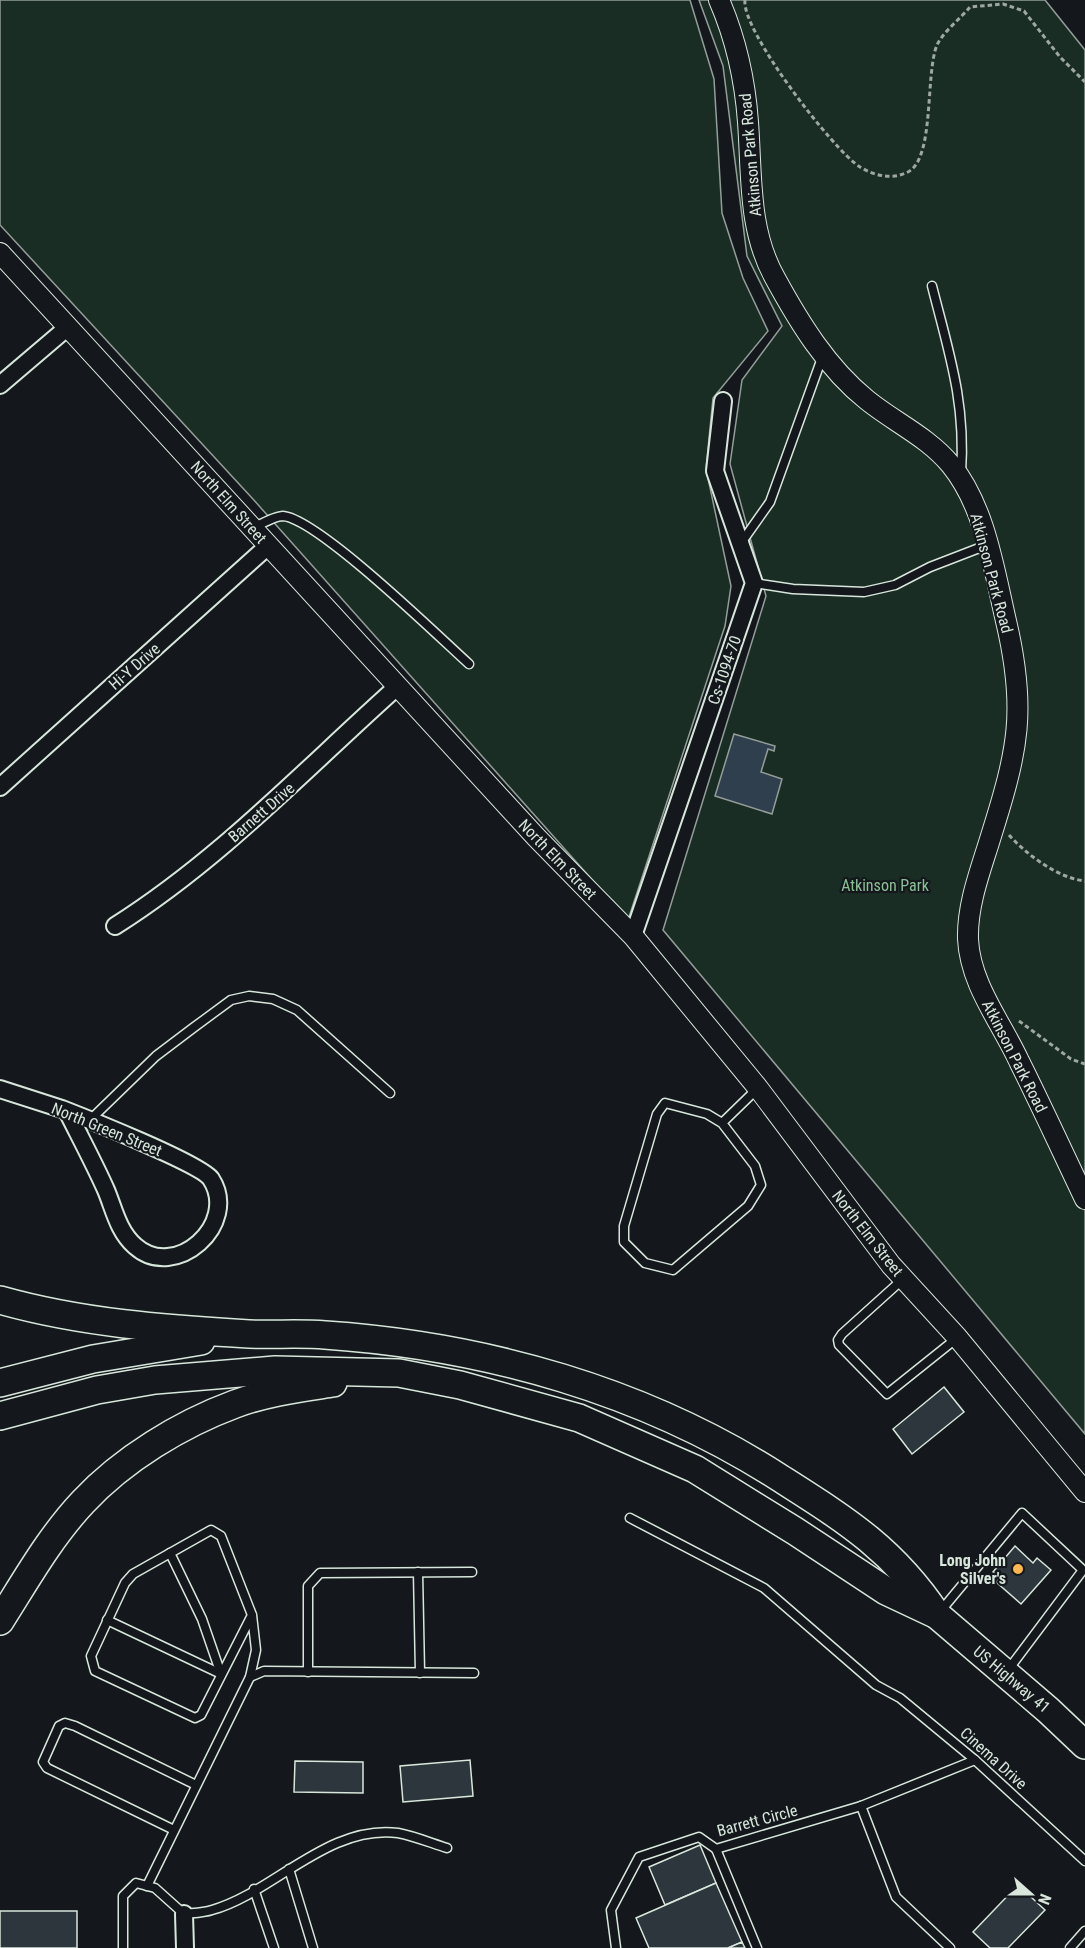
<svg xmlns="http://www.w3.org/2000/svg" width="1085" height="1948" viewBox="0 0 1085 1948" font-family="'Roboto Condensed',sans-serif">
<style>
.green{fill:#1a2d24;stroke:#939e99;stroke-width:1.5}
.water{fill:#2f3f4d;stroke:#939e99;stroke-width:1.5}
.building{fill:#2c363c;stroke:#d8e6dc;stroke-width:1.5}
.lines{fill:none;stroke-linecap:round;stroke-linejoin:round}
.service-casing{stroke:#d8e6dc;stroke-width:11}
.minor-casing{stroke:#d8e6dc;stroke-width:20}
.tertiary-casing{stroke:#d8e6dc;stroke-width:22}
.trunk-casing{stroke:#d8e6dc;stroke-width:30}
.path{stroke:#9da8a2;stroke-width:3;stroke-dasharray:4.5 3;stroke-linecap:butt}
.service{stroke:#14181c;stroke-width:8}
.minor{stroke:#14181c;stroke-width:16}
.tertiary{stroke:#14181c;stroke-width:20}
.trunk{stroke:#14181c;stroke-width:27}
.poi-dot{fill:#ffb74d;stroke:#14181c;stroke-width:2}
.labels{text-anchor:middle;stroke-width:4.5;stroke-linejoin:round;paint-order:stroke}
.street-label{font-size:16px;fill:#d8e6dc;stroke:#14181c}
.park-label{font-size:16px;fill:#8ac095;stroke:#14181c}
.poi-label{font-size:16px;font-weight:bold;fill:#d8e6dc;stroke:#14181c;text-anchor:end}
</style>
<rect width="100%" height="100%" fill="#14181c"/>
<g class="green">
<polygon points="0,0 690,0 714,79 722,213 743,278 768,331 713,398 706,469 731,586 725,626 628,920 252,498 0,225"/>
<polygon points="699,0 1045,0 1085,50 1085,1434 663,930 766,596 730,464 742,380 782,326 747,256 723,66"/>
</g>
<polygon class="water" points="734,734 775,746 774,751 768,749 761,772 782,779 772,814 715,796"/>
<g class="building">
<polygon points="944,1387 964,1412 912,1454 893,1429"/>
<polygon points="1015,1546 1033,1563 1037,1558 1051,1570 1021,1604 996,1582 1000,1578 993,1572"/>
<polygon points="470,1760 473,1796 403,1802 400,1766"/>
<polygon points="295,1761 363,1762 363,1793 294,1792"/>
<polygon points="700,1845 716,1883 665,1905 649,1867"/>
<polygon points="716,1883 742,1942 728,1948 649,1948 636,1918"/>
<polygon points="1018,1885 1045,1910 1008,1948 990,1948 973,1932"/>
<rect x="0" y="1911" width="77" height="37"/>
<polygon points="742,1942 745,1948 728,1948"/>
</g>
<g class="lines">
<g class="service-casing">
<g id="service">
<path d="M932 286C949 353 966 403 961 473"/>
<path d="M253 528C261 524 275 516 283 516 318 519 437 635 469 664"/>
<polyline points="741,543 770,502 823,355"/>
<polyline points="754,583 793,589 864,592 895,585 930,567 987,545"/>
<polyline points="90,1120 156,1056 193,1028 231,1000 249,996 273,999 297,1010 390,1093"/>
<polyline points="722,1123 755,1166 761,1185 748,1206 673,1270 645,1263 624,1242 624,1226 657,1114 665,1103 707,1114 722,1123 758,1088"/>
<polyline points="903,1279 842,1334 838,1340 839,1345 887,1394 957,1338"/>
<polyline points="630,1518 764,1588 876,1685 900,1698 975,1760 1085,1861"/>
<polyline points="170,1553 202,1619 221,1674"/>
<polyline points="418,1572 420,1673"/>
<polyline points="939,1613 1022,1513 1083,1570 1008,1670"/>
<polyline points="107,1620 221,1674"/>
<polyline points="308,1672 308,1586 320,1573 472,1572"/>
<polyline points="250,1677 256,1650 252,1615 221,1536 211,1530 133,1574 125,1583 91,1656 95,1671 195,1718 201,1715 252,1615"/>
<polyline points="861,1806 896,1897 950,1948"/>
<polyline points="174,1830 47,1768 43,1762 59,1726 65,1723 75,1726 196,1785"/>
<polyline points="716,1849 757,1948"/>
<polyline points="289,1869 313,1948"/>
<polyline points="147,1886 250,1677 264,1671 474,1673"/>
<polyline points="254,1889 274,1948"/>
<path d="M123 1948V1896L136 1883 155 1888 184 1914C193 1913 203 1913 212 1910 273 1893 328 1824 398 1833 414 1836 431 1843 447 1848"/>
<polyline points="616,1948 611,1910 639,1857 699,1837 716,1849 861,1806 975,1760"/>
<polyline points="1070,1948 1085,1931"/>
</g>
</g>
<g class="minor-casing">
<g id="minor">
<polyline points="0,385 68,327"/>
<polyline points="0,787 268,546"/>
<path d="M115 926C221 859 305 769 398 686"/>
<polyline points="633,936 754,583 715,471 723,401"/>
<path d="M0 1089 62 1109C85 1118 201 1164 211 1179 240 1224 175 1282 135 1246 118 1231 114 1209 106 1190 94 1163 80 1137 67 1111"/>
<polyline points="184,1914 185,1948"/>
</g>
</g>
<g class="tertiary-casing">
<g id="tertiary">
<path d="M719 0C736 39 745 80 748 122 752 176 748 230 775 278 799 322 827 368 867 400 894 422 928 437 951 465 985 507 994 569 1006 621 1027 710 1018 750 991 836 981 869 967 904 968 939 970 984 1001 1022 1019 1061 1042 1107 1063 1153 1085 1199"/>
<polyline points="0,253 536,837 633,936 758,1088 891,1265 957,1337 1085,1492"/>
</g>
</g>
<g class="trunk-casing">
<g id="trunk">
<path d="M0 1300C81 1323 165 1329 249 1334 274 1335 300 1333 325 1335 486 1346 645 1391 780 1478 846 1520 893 1549 937 1615"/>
<polyline points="0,1383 93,1359 201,1341"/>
<polyline points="0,1416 97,1390 155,1380 275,1370 399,1373 460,1385 579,1418 695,1469 795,1531 886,1591 937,1615 1048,1710 1085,1745"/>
<path d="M0 1621C26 1580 50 1537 83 1502 123 1459 181 1424 235 1404 267 1392 300 1388 333 1383"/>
</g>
</g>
<g class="path">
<path d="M745 0C741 30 833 150 860 167 875 176 892 180 908 172 935 158 925 74 937 45 943 32 961 18 970 7L1003 4 1024 11 1060 57 1085 82"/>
<path d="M1009 835C1027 855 1058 878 1085 881"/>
<polyline points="1019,1021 1071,1059 1085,1064"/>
</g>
<use href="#service" class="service"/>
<use href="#minor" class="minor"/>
<use href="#tertiary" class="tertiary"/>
<use href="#trunk" class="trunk"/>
</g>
<circle class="poi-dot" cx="1018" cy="1569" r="6"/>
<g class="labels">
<g class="street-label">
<text transform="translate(750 155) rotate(-95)" y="6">Atkinson Park Road</text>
<text transform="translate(229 502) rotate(48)" y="6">North Elm Street</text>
<text transform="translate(992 573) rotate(75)" y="6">Atkinson Park Road</text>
<text transform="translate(134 666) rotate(-41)" y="6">Hi-Y Drive</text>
<text transform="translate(724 670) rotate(-71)" y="6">Cs-1094-70</text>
<text transform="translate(261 812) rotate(-41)" y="6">Barnett Drive</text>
<text transform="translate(558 859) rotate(46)" y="6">North Elm Street</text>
<text transform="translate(1015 1056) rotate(63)" y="6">Atkinson Park Road</text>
<text transform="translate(107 1129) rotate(22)" y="6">North Green Street</text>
<text transform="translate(868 1233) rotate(52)" y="6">North Elm Street</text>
<text transform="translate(1012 1679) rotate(40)" y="6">US Highway 41</text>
<text transform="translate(994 1758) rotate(42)" y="6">Cinema Drive</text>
<text transform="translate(757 1820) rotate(-15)" y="6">Barrett Circle</text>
</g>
<g class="park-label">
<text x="885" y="891">Atkinson Park</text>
</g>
<g class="poi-label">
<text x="1006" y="1566">Long John<tspan x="1006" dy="18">Silver's</tspan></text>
</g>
</g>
<g transform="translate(1031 1894) rotate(111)" stroke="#14181c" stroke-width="4.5" paint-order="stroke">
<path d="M0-4.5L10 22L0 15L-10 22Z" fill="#d8e6dc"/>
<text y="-9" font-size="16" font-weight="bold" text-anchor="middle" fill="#d8e6dc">N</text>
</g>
</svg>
